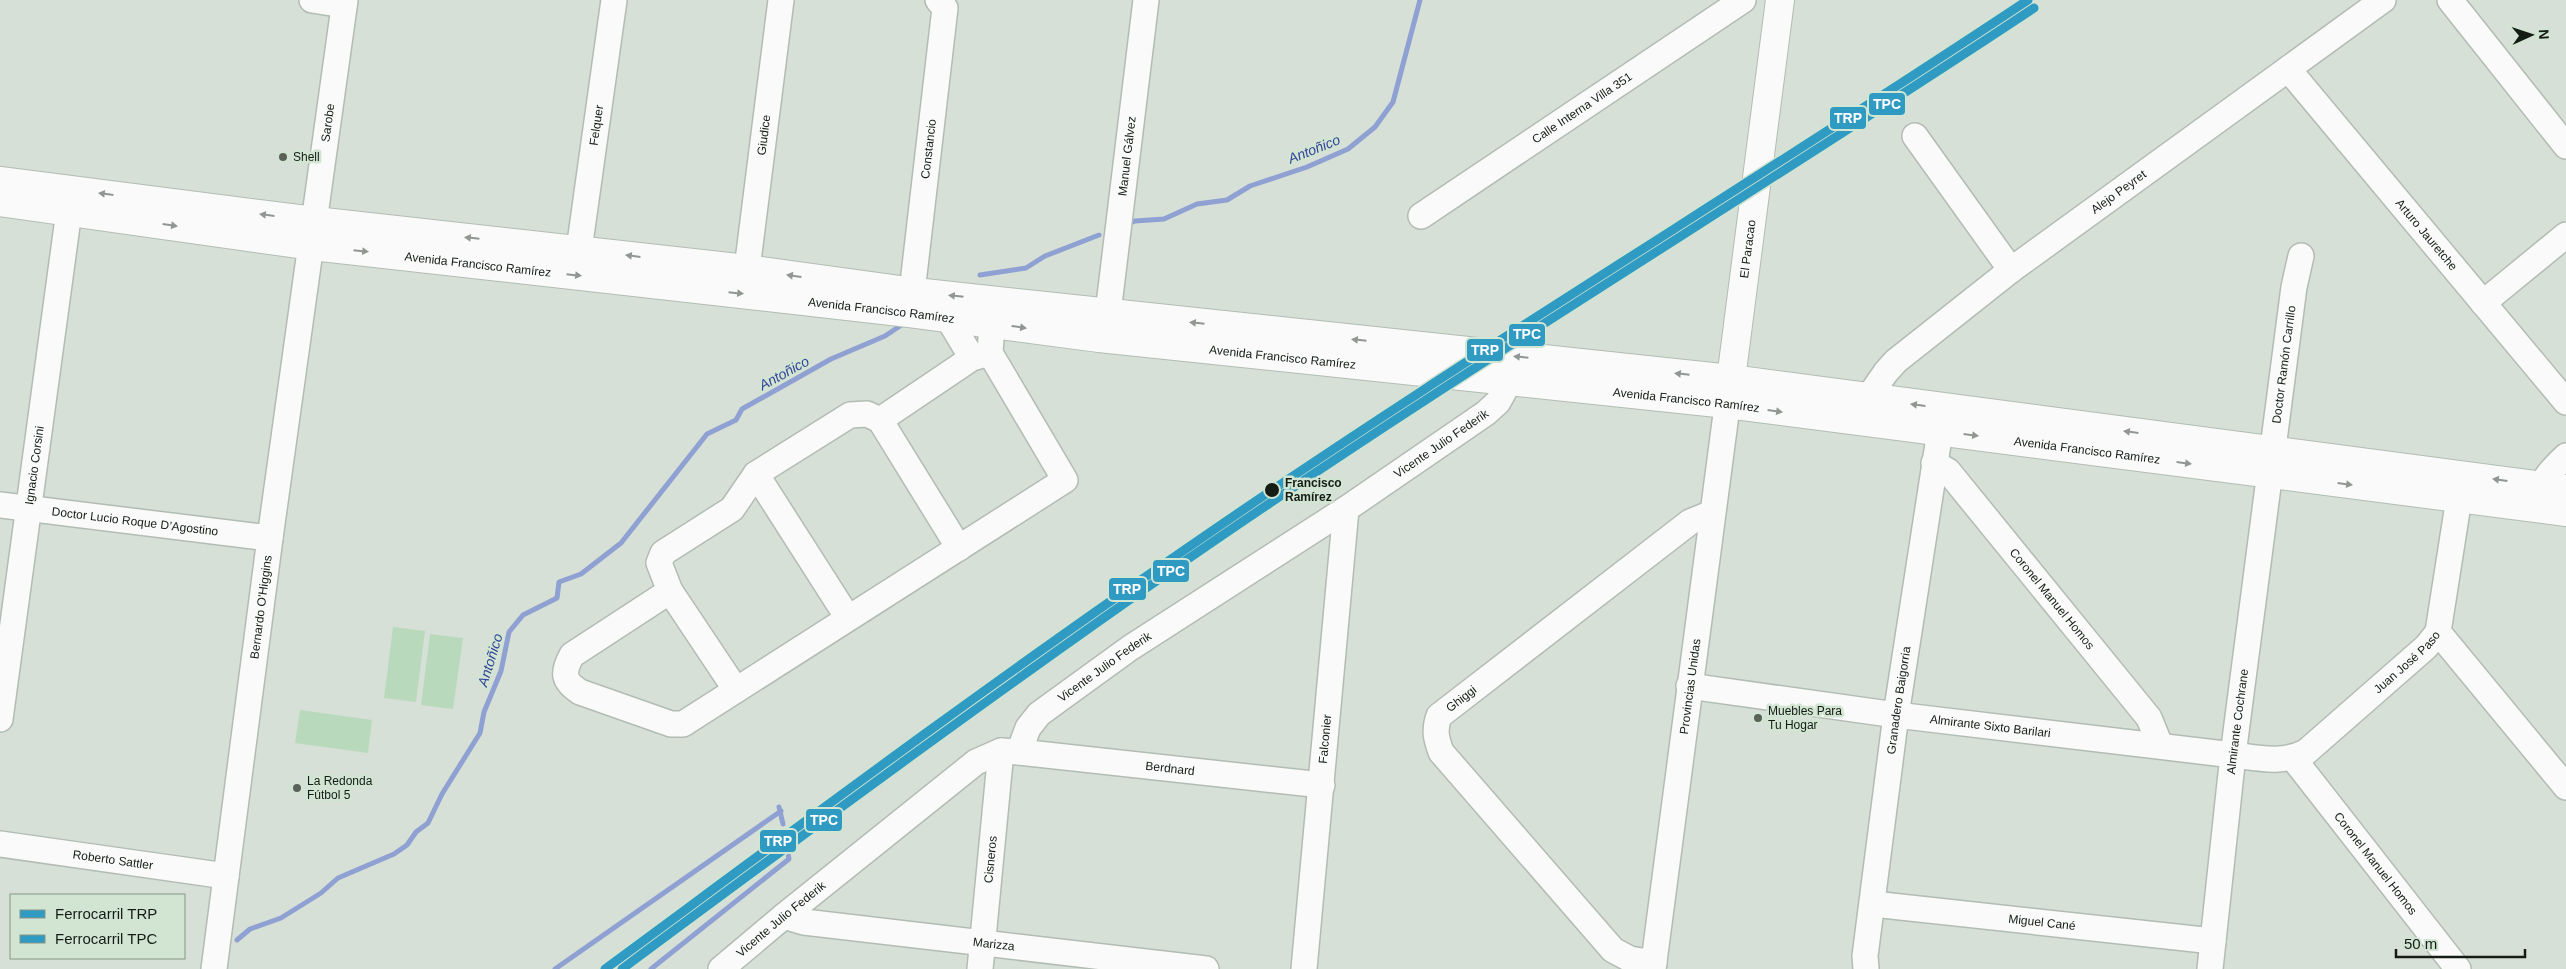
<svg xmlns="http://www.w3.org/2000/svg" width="2566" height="969" viewBox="0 0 2566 969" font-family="Helvetica,sans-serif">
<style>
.green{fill:#b9d9bc}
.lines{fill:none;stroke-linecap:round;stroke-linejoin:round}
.stream{stroke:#8fa0d2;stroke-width:5}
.minor-casing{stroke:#b3bcb4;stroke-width:28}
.major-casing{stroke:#b3bcb4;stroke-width:30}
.minor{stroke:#f9faf9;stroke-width:25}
.major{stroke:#f9faf9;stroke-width:28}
.rail-1-casing{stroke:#d1e5d2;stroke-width:12}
.rail-2-casing{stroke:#d1e5d2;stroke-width:12}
.rail-1{stroke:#309bc2;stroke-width:9}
.rail-2{stroke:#309bc2;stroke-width:9}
.oneway{fill:#929693}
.poi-dot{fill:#596159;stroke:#d1e5d2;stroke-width:2}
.stop-dot{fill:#151c16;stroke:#d1e5d2;stroke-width:2}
.labels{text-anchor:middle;stroke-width:5;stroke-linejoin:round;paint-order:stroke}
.street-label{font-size:12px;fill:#151c16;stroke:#d1e5d2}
.poi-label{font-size:12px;fill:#151c16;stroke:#d1e5d2;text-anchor:start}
.stop-label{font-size:12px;font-weight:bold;fill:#151c16;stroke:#d1e5d2;text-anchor:start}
.water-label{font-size:14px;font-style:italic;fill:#32439b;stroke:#d1e5d2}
.line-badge{stroke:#d1e5d2;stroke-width:2}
.badge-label{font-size:14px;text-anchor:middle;font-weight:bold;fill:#fff}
</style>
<rect width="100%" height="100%" fill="#d6e0d6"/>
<g class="green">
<polygon points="393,627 425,631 416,702 384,698"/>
<polygon points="430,634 463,638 453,709 421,705"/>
<polygon points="300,710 372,720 368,753 295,743"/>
</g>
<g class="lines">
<g class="stream">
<polyline points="1128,224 1135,221 1164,219 1197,204 1227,200 1250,186 1307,167 1348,149 1375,127 1393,102 1420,0"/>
<polyline points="980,275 1026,268 1045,256 1099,235"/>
<polyline points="779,807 783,824"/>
<polyline points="237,940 250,929 281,918 321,893 338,878 394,854 407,845 416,832 428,823 442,794 480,733 484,712 501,671 509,632 523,615 557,598 559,582 581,574 621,543 707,434 736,420 742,409 831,359 885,336 906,322"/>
<polyline points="555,969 781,811"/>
<polyline points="651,969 789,859 787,848"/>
</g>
<g class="minor-casing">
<g id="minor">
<polyline points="312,0 344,5"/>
<polyline points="2450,0 2566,146"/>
<path id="s1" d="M2288 69 2566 402"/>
<polyline points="1915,136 2011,270"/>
<path id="s2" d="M1421 216 1743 0"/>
<path id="s3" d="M579 250 614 0"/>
<path id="s4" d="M747 269 781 0"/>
<path id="s5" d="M912 292 945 8 938 0"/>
<polyline points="2483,303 2566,235"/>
<path id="s6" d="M1108 313 1146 0"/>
<polyline points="948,318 972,358"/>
<path id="s7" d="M1868 398 1886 372 1896 361 2011 270 2383 0"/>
<polyline points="880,420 959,548"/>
<path id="s8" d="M1934 463 1948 471 2149 718 2160 745"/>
<polyline points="756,474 848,618"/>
<path d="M2535 503C2541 481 2550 471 2566 456"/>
<path id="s9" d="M0 505 270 538"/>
<path d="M670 591 572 655C562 673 563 681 580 692L671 724H683L1065 480 990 353 992 323"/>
<polyline points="2438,632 2566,787"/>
<path id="s10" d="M1689 686 1896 715 2233 755C2258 758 2282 764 2306 752L2426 647 2438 632 2459 498"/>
<polyline points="736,690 670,591 659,563 663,553 732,509 756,474 850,415 867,414 880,420 972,358 990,353"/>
<path id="s11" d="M0 719 69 211"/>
<path id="s12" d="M1019 752 1322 785"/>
<path id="s13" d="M2293 758 2458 969"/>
<path id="s14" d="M0 844 226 876"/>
<path id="s15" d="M1873 904 2213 941"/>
<path id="s16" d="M784 916 804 922 1206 969"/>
<path id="s17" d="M1654 963 1630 959 1613 950 1441 752C1436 738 1434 730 1439 716L1690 522 1712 513"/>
<path id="s18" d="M214 969 270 538 345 0"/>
<path id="s19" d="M721 969 784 916 976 762 1001 751 1019 752 1028 728 1039 714 1130 648 1346 509 1486 413 1498 402 1509 382"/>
<path id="s20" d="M980 969 1001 751"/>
<path id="s21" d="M1304 969 1346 509"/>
<path id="s22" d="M1653 969 1730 384"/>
<path id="s23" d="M1866 969 1865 956 1896 715 1940 431"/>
<path id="s24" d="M2210 969 2233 755 2294 287 2301 256"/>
</g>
</g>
<g class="major-casing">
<g id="major">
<polyline points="0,181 315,221 747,269 915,292 1731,379 2566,489"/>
<path id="s25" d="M0 202 312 246 909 313 1099 338 1727 404 2566 512"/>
<path id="s26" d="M1731 379 1780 0"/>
</g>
</g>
<use href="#minor" class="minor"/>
<use href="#major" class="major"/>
<g class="rail-1-casing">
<path id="rail-1" d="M605 969C795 829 985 687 1180 553 1457 361 1747 187 2028 0"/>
</g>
<g class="rail-2-casing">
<path id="rail-2" d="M622 969C808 831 995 693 1185 561 1463 369 1752 195 2034 8"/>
</g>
<use href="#rail-1" class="rail-1"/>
<use href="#rail-2" class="rail-2"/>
</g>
<defs><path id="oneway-solid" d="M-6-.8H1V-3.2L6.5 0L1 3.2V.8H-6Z" transform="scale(1.25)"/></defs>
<g class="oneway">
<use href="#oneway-solid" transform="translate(106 194) rotate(-173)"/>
<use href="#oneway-solid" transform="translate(267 215) rotate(-173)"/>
<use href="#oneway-solid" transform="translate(170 225) rotate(8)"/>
<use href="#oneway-solid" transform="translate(472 238) rotate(-174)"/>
<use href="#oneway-solid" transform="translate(361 251) rotate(6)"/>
<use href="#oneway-solid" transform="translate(633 256) rotate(-173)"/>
<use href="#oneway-solid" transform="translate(574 275) rotate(6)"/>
<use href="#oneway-solid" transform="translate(794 276) rotate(-172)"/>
<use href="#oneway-solid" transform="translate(736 293) rotate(6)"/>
<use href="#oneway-solid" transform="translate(956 296) rotate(-174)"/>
<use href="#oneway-solid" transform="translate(1197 323) rotate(-174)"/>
<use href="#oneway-solid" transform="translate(1019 327) rotate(8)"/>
<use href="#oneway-solid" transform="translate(1359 340) rotate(-174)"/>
<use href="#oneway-solid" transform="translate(1521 357) rotate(-174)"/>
<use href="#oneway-solid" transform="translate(1682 374) rotate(-174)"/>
<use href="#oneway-solid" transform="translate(1918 405) rotate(-173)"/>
<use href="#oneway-solid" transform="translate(1775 411) rotate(8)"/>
<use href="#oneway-solid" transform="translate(2131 432) rotate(-173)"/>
<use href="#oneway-solid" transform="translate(1971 435) rotate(7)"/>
<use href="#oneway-solid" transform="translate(2184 463) rotate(7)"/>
<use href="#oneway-solid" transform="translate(2500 480) rotate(-172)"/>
<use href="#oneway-solid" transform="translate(2345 484) rotate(7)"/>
</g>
<g class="poi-dot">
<circle cx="283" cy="157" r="5"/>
<circle cx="1758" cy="718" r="5"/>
<circle cx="297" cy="788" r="5"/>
</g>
<circle class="stop-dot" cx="1272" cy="490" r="8"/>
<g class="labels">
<g class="street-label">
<text dy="4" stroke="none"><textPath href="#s2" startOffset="194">Calle Interna Villa 351</textPath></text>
<text dy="4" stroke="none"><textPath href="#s18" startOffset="854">Sarobe</textPath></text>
<text dy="4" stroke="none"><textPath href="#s3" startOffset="126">Felquer</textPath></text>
<text dy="4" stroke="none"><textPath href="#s4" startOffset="135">Giudice</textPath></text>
<text dy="4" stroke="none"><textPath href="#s5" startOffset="144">Constancio</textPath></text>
<text dy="4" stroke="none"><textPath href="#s6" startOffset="158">Manuel Gálvez</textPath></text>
<text dy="4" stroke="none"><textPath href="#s7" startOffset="326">Alejo Peyret</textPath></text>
<text dy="4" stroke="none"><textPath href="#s1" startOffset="216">Arturo Jauretche</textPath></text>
<text dy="4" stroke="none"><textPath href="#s26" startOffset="131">El Paracao</textPath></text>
<text dy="4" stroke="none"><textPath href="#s25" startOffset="482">Avenida Francisco Ramírez</textPath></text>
<text dy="4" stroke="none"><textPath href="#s25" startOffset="888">Avenida Francisco Ramírez</textPath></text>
<text dy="4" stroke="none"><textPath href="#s25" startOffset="1292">Avenida Francisco Ramírez</textPath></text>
<text dy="4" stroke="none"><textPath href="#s24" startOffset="609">Doctor Ramón Carrillo</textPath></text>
<text dy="4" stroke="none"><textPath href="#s25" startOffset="1698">Avenida Francisco Ramírez</textPath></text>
<text dy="4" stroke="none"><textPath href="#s19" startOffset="902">Vicente Julio Federik</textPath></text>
<text dy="4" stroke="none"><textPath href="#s25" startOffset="2102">Avenida Francisco Ramírez</textPath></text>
<text dy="4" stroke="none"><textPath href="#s11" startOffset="256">Ignacio Corsini</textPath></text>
<text dy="4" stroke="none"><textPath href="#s9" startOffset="136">Doctor Lucio Roque D’Agostino</textPath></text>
<text dy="4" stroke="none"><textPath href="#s8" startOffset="181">Coronel Manuel Homos</textPath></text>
<text dy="4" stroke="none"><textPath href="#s18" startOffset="365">Bernardo O'Higgins</textPath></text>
<text dy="4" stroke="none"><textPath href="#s10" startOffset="758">Juan José Paso</textPath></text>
<text dy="4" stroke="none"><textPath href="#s19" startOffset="498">Vicente Julio Federik</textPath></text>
<text dy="4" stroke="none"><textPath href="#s22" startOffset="285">Provincias Unidas</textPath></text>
<text dy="4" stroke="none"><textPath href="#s17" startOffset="371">Ghiggi</textPath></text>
<text dy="4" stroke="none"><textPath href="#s23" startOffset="271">Granadero Baigorria</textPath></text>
<text dy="4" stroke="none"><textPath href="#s24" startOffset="249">Almirante Cochrane</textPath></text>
<text dy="4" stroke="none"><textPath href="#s10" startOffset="304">Almirante Sixto Barilari</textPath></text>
<text dy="4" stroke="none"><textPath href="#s21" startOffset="231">Falconier</textPath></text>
<text dy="4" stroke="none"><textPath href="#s12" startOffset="152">Berdnard</textPath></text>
<text dy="4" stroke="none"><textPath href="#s14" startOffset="114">Roberto Sattler</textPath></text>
<text dy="4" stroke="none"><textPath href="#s20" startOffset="110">Cisneros</textPath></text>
<text dy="4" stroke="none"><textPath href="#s13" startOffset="134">Coronel Manuel Homos</textPath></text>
<text dy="4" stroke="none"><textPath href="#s19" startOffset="78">Vicente Julio Federik</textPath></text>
<text dy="4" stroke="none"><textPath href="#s15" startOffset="170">Miguel Cané</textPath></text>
<text dy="4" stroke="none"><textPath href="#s16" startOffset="212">Marizza</textPath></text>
</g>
<g class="poi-label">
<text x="293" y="161">Shell</text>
<text x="1768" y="715">Muebles Para<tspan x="1768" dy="14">Tu Hogar</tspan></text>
<text x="307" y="785">La Redonda<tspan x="307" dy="14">Fútbol 5</tspan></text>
</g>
<g class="stop-label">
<text x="1285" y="487">Francisco<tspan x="1285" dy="14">Ramírez</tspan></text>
</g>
<g class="water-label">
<text transform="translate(1314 149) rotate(-22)" y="5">Antoñico</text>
<text transform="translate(784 373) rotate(-29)" y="5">Antoñico</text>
<text transform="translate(490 660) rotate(-73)" y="5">Antoñico</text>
</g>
</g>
<g class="line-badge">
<rect x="1868" y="92" width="38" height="24" rx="5" fill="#309bc2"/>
<rect x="1829" y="106" width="38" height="24" rx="5" fill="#309bc2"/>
<rect x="1508" y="323" width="38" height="24" rx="5" fill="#309bc2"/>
<rect x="1466" y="338" width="38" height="24" rx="5" fill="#309bc2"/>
<rect x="1152" y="559" width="38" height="24" rx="5" fill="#309bc2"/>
<rect x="1108" y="577" width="39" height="24" rx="5" fill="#309bc2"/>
<rect x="805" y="808" width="38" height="24" rx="5" fill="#309bc2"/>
<rect x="759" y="829" width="38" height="24" rx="5" fill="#309bc2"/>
</g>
<g class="badge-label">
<text x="1887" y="109">TPC</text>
<text x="1848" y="123">TRP</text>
<text x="1527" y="339">TPC</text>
<text x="1485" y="355">TRP</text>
<text x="1171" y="576">TPC</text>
<text x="1127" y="594">TRP</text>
<text x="824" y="825">TPC</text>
<text x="778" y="846">TRP</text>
</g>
<rect x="10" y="894" width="175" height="65" fill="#d1e5d2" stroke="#869587"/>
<rect x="20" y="910" width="25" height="8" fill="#309bc2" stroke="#869587"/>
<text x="55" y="919" font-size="15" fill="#151c16">Ferrocarril TRP</text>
<rect x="20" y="935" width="25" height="8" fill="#309bc2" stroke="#869587"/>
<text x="55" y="944" font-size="15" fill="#151c16">Ferrocarril TPC</text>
<g transform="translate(2531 35) rotate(87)" stroke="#d1e5d2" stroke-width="4" paint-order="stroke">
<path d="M0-4L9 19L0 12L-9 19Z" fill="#151c16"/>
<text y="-8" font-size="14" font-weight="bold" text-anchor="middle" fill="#151c16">N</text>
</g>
<path d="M2396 949v8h129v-8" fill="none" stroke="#151c16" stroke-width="2.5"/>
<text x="2404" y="949" font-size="15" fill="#151c16" stroke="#d1e5d2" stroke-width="4" paint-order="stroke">50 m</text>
</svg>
